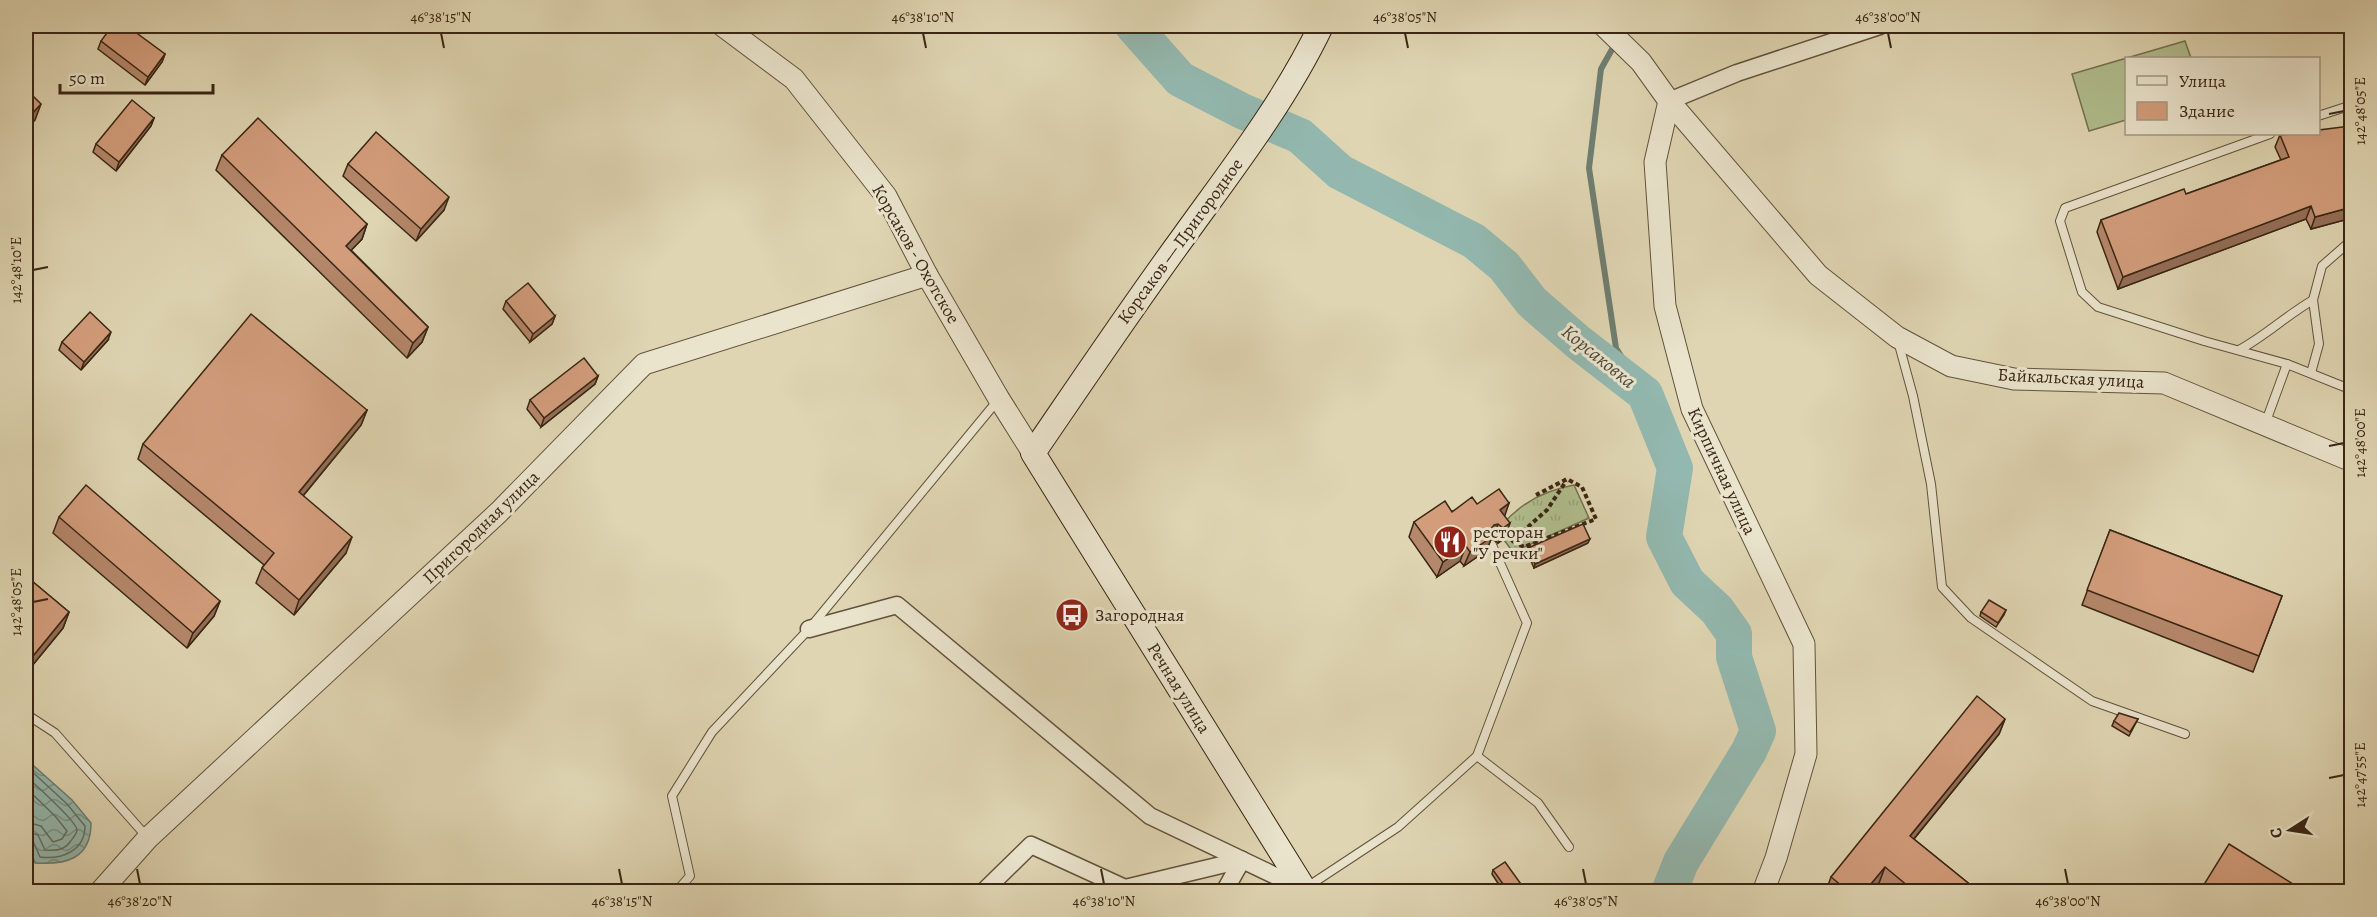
<svg xmlns="http://www.w3.org/2000/svg" width="2377" height="917" viewBox="0 0 2377 917" font-family="Alegreya,serif">
<style>
.green{fill:#b0bd8d;stroke:#747250;stroke-width:1.5}
.park{fill:url(#park-tufts);stroke:#747250;stroke-width:1.5}
.water{fill:url(#water-waves);stroke:#6f7e71;stroke-width:1.5}
.lines{fill:none;stroke-linecap:round;stroke-linejoin:round}
.shore{stroke:#666f61;stroke-width:1.5}
.stream{stroke:#6f7e71;stroke-width:6}
.river{stroke:#93b8af;stroke-width:36}
.service-casing{stroke:#62523b;stroke-width:10}
.minor-casing{stroke:#62523b;stroke-width:19}
.tertiary-casing{stroke:#62523b;stroke-width:23}
.secondary-casing{stroke:#392613;stroke-width:26}
.path{stroke:#392613;stroke-width:4;stroke-dasharray:4.5 3;stroke-linecap:butt}
.service{stroke:#eae4cd;stroke-width:8}
.minor{stroke:#eae4cd;stroke-width:16}
.tertiary{stroke:#eae4cd;stroke-width:21}
.secondary{stroke:#eae4cd;stroke-width:24}
.wall{fill:#b5876b;stroke:#392613;stroke-width:1.5}
.shaded-wall{fill:#946e57;stroke:#392613;stroke-width:1.5}
.building{fill:#d39d7c;stroke:#392613;stroke-width:1.5}
.ticks{fill:none;stroke:#392613;stroke-width:2}
.labels{text-anchor:middle;stroke-width:6;stroke-linejoin:round;paint-order:stroke}
.street-label{font-size:18px;fill:#392613;stroke:#eae4cd}
.poi-label{font-size:18px;fill:#392613;stroke:#eae4cd;text-anchor:start}
.water-label{font-size:20px;font-style:italic;fill:#504a3a;stroke:#eae4cd}
.neatline{fill:none;stroke:#392613;stroke-width:2}
.ticks-label{font-size:15px;text-anchor:middle;fill:#392613}
</style>
<defs>
<pattern id="park-tufts" width="24" height="20" patternUnits="userSpaceOnUse" patternTransform="scale(1.5)"><rect width="24" height="20" fill="#b0bd8d"/><path d="M3 7l-1-3M5 7V3M7 7l1-3M15 17l-1-3M17 17v-4M19 17l1-3" fill="none" stroke="#98a279"/></pattern>
<pattern id="water-waves" width="16" height="10" patternUnits="userSpaceOnUse" patternTransform="scale(1.5)"><rect width="16" height="10" fill="#93b8af"/><path d="M0 5q4-4 8 0t8 0" fill="none" stroke="#79958d"/></pattern>
</defs>
<rect width="100%" height="100%" fill="#dfd5b2"/>
<filter id="stains"><feTurbulence type="fractalNoise" baseFrequency=".00333" numOctaves="4"/><feColorMatrix values="0 0 0 0 .2 0 0 0 0 .09 0 0 0 0 .02 0 0 0 .5 -.17"/></filter>
<radialGradient id="worn" r=".72"><stop offset=".6" stop-color="#630" stop-opacity="0"/><stop offset="1" stop-color="#630" stop-opacity=".3"/></radialGradient>
<polygon class="green" points="2185,41 2191,58 2126,58 2126,120 2089,131 2072,74"/>
<path class="park" d="M1574 485 1589 518 1513 552 1504 540 1503 524C1522 502 1546 490 1574 485Z"/>
<path class="water" d="M26 759 72 800 91 823C91 859 66 865 35 863L26 837Z"/>
<g class="lines">
<g class="shore">
<path d="M26 766 67 804 85 826C85 851 61 860 40 857L33 841 26 838"/>
<path d="M26 776C34 784 77 821 77 830 77 834 72 839 70 842 65 850 54 851 45 850L38 835 26 831"/>
<polyline points="26,788 55,816 67,831 62,839 53,842 41,826 26,822"/>
</g>
<polyline class="stream" points="1615,44 1601,69 1589,168 1616,348 1645,394"/>
<polyline class="river" points="1133,26 1180,79 1242,111 1300,136 1340,172 1474,241 1504,266 1532,302 1578,342 1645,394 1675,468 1664,537 1687,582 1717,610 1734,634 1734,657 1758,731 1749,751 1681,862 1669,892"/>
<g class="service-casing">
<g id="service">
<polyline points="2318,116 2352,105"/>
<polyline points="2270,134 2065,208 2060,221 2082,292 2098,307 2204,341 2287,364"/>
<polyline points="1898,341 1913,396 1931,484 1942,587 1971,618 2092,701 2185,734"/>
<path d="M2239 350C2265 336 2287 315 2313 300"/>
<polyline points="2311,373 2319,344 2313,300 2322,266 2346,245 2352,244"/>
<polyline points="2265,424 2287,364 2352,390"/>
<polyline points="26,714 55,733 147,837"/>
<polyline points="1477,756 1538,803 1569,847"/>
<polyline points="1307,887 1398,827 1477,756 1527,623 1492,545"/>
<polyline points="676,892 690,876 672,796 712,732 809,629 998,400"/>
</g>
</g>
<g class="minor-casing">
<g id="minor">
<polyline points="1669,101 1737,73 1880,26"/>
<polyline points="809,629 897,605 1150,816 1303,889"/>
<polyline points="983,892 1031,845 1125,888 1242,860"/>
<polyline points="1224,892 1242,860"/>
</g>
</g>
<g class="tertiary-casing">
<g id="tertiary">
<polyline points="723,26 794,79 886,196 927,275 999,399 1033,453"/>
<polyline points="1604,26 1641,62 1669,101 1818,275 1897,337 1951,366 2014,379 2164,383 2352,461"/>
<polyline points="1669,101 1655,162 1665,306 1692,409 1804,644 1806,754 1776,858 1763,892"/>
<polyline points="100,892 148,838 499,512 644,364 927,275"/>
</g>
</g>
<g class="secondary-casing">
<path id="secondary" d="M1306 892 1033 453C1083 380 1132 307 1184 236 1233 168 1285 101 1321 26"/>
</g>
<g class="path">
<polyline points="1513,541 1524,547 1596,519 1582,487 1567,479 1536,495"/>
<polyline points="1511,542 1547,510 1566,481"/>
</g>
<use href="#service" class="service"/>
<use href="#minor" class="minor"/>
<use href="#tertiary" class="tertiary"/>
<use href="#secondary" class="secondary"/>
</g>
<g class="wall">
<polygon points="101,41 165,54 162,62 145,85 98,49"/>
<polygon points="154,118 151,126 116,171 93,152 96,144"/>
<polygon points="2352,132 2352,218 2311,229 2306,219 2118,289 2097,232 2101,220 2186,194 2281,160 2275,147 2280,135"/>
<polygon points="222,155 367,224 362,239 351,250 428,327 422,342 407,358 216,170"/>
<polygon points="348,164 444,210 416,241 343,176"/>
<polygon points="506,301 555,316 552,324 530,342 503,309"/>
<polygon points="108,340 81,370 59,350 62,342"/>
<polygon points="598,376 595,384 541,427 527,409 530,400"/>
<polygon points="367,410 361,425 303,496 346,553 294,615 256,583 262,568 264,565 138,459 143,444"/>
<polygon points="1509,503 1504,516 1505,538 1498,543 1493,539 1491,539 1487,550 1464,566 1460,561 1437,577 1409,537 1414,522 1477,504"/>
<polygon points="59,517 220,601 214,616 187,648 53,533"/>
<polygon points="2110,530 2282,596 2253,672 2082,605"/>
<polygon points="1588,543 1534,568 1527,552 1528,548"/>
<polygon points="26,576 69,612 63,628 27,672 26,671"/>
<polygon points="2006,610 2004,615 1996,627 1980,616 1981,612"/>
<polygon points="2005,719 1999,734 1914,839 1978,891 1889,891 1879,883 1872,891 1826,891 1831,877"/>
<polygon points="2138,719 2129,736 2112,726 2114,721"/>
<polygon points="1493,870 1526,891 1503,891 1492,874"/>
</g>
<g class="shaded-wall">
<polygon points="165,54 162,62 145,85 148,77"/>
<polygon points="41,104 35,120 26,130 26,120"/>
<polygon points="154,118 151,126 116,171 119,162"/>
<polygon points="449,197 444,210 416,241 421,229"/>
<polygon points="2311,206 2306,219 2118,289 2123,277"/>
<polygon points="2352,207 2352,218 2311,229 2315,217"/>
<polygon points="367,224 362,239 341,261 346,246"/>
<polygon points="555,316 552,324 530,342 533,334"/>
<polygon points="428,327 422,342 407,358 413,343"/>
<polygon points="111,332 108,340 81,370 84,362"/>
<polygon points="598,376 595,384 541,427 544,418"/>
<polygon points="367,410 361,425 293,508 299,492"/>
<polygon points="1509,503 1504,518 1500,510"/>
<polygon points="1510,523 1505,538 1498,543 1503,528"/>
<polygon points="1498,524 1493,539 1491,539 1487,550 1464,566 1470,552 1494,525"/>
<polygon points="352,537 346,553 294,615 299,600"/>
<polygon points="1590,539 1588,543 1534,568 1535,564"/>
<polygon points="1466,546 1460,561 1437,577 1443,562"/>
<polygon points="220,601 214,616 187,648 193,633"/>
<polygon points="69,612 63,628 27,672 33,656"/>
<polygon points="2005,719 1999,734 1904,851 1910,836"/>
<polygon points="1885,867 1879,883 1872,891 1865,891"/>
</g>
<g class="building">
<polygon points="112,26 127,26 165,54 148,77 101,41"/>
<polygon points="26,89 41,104 26,120"/>
<polygon points="132,100 154,118 119,162 96,144"/>
<polygon points="258,118 367,224 346,246 428,327 413,343 222,155"/>
<polygon points="2350,126 2352,132 2352,207 2315,217 2311,206 2123,277 2101,220 2184,189 2186,194 2289,157 2280,135 2293,134 2319,134 2319,130"/>
<polygon points="376,132 449,197 421,229 348,164"/>
<polygon points="528,283 555,316 533,334 506,301"/>
<polygon points="90,312 111,332 84,362 62,342"/>
<polygon points="251,314 367,410 299,492 352,537 299,600 262,568 274,553 143,444"/>
<polygon points="584,358 598,376 544,418 530,400"/>
<polygon points="86,485 220,601 193,633 59,517"/>
<polygon points="1499,489 1509,503 1500,510 1510,523 1503,528 1498,524 1494,525 1491,529 1493,536 1470,552 1466,546 1443,562 1414,522 1445,501 1452,512 1472,497 1477,504"/>
<polygon points="1583,524 1590,539 1535,564 1528,548"/>
<polygon points="2110,530 2282,596 2259,656 2087,590"/>
<polygon points="26,576 69,612 33,656 26,650"/>
<polygon points="1989,600 2006,610 1998,623 1981,612"/>
<polygon points="1977,696 2005,719 1910,836 1978,891 1914,891 1885,867 1865,891 1848,891 1831,877"/>
<polygon points="2119,713 2138,719 2130,732 2114,721"/>
<polygon points="2229,844 2304,891 2200,891"/>
<polygon points="1505,862 1526,891 1508,891 1493,870"/>
</g>
<path class="ticks" d="M441 33 444 48M923 33 926 48M1405 33 1408 48M1888 33 1891 48M2329 114 2344 111M33 270 48 267M2329 446 2344 443M33 602 48 599M2329 778 2344 775M137 869 140 884M619 869 622 884M1101 869 1104 884M1583 869 1586 884M2065 869 2068 884"/>
<defs>
<g id="restaurant-disc" transform="scale(1.725)"><circle r="9.5" fill="#8f2418" stroke="#eae4cd"/><path d="M-5-6h1v4h1v-4h1v4h1v-4h1v5L-1.5 .5V6h-2V.5L-5-1ZM5-6V6H3V1.5H1.5Q1.5-4 5-6Z" fill="#fff"/></g>
<g id="bus-disc" transform="scale(1.725)"><circle r="9.5" fill="#8f2418" stroke="#eae4cd"/><path d="M-5-6H5V4H4V6H2V4H-2V6H-4V4H-5ZM-3.5-4V0h7V-4ZM-3.5 1.2v1.5H-2V1.2ZM2 1.2v1.5H3.5V1.2Z" fill="#fff"/></g>
</defs>
<g fill-rule="evenodd">
<use href="#restaurant-disc" x="1450" y="542"/>
<use href="#bus-disc" x="1072" y="615"/>
</g>
<g class="labels">
<g class="street-label">
<text transform="translate(1180 241) rotate(-54)" y="6">Корсаков — Пригородное</text>
<text transform="translate(916 254) rotate(60)" y="6">Корсаков - Охотское</text>
<text transform="translate(2071 378) rotate(3)" y="6">Байкальская улица</text>
<text transform="translate(1722 471) rotate(65)" y="6">Кирпичная улица</text>
<text transform="translate(481 527) rotate(-44)" y="6">Пригородная улица</text>
<text transform="translate(1179 688) rotate(58)" y="6">Речная улица</text>
</g>
<g class="poi-label">
<text x="1473" y="538">ресторан<tspan x="1473" dy="21">"У речки"</tspan></text>
<text x="1095" y="621">Загородная</text>
</g>
<g class="water-label">
<text transform="translate(1599 356) rotate(39)" y="7">Корсаковка</text>
</g>
</g>
<rect width="2377" height="917" fill="none" stroke="#dfd5b2" stroke-width="66"/>
<rect x="2125" y="57" width="195" height="78" fill="#eae4cd" stroke="#a39883" stroke-width="1.5"/>
<rect x="2137" y="76" width="30" height="9" fill="#eae4cd" stroke="#a39883" stroke-width="1.5"/>
<text x="2179" y="87" font-size="18" fill="#392613">Улица</text>
<rect x="2137" y="102" width="30" height="18" fill="#d39d7c" stroke="#a39883" stroke-width="1.5"/>
<text x="2179" y="117" font-size="18" fill="#392613">Здание</text>
<g transform="translate(2290 830) rotate(258)" stroke="#eae4cd" stroke-width="4.5" paint-order="stroke">
<path d="M0-4.5L10 22L0 15L-10 22Z" fill="#392613"/>
<text y="-9" font-size="16" font-weight="bold" text-anchor="middle" fill="#392613">С</text>
</g>
<path d="M60 84v9h153v-9" fill="none" stroke="#392613" stroke-width="3"/>
<text x="69" y="84" font-size="18" fill="#392613" stroke="#eae4cd" stroke-width="4.5" paint-order="stroke">50 m</text>
<rect x="33" y="33" width="2311" height="851" class="neatline"/>
<g class="ticks-label">
<text x="441" y="22">46°38'15"N</text>
<text x="923" y="22">46°38'10"N</text>
<text x="1405" y="22">46°38'05"N</text>
<text x="1888" y="22">46°38'00"N</text>
<text transform="translate(2360 111) rotate(-90)" y="5">142°48'05"E</text>
<text transform="translate(16 270) rotate(-90)" y="5">142°48'10"E</text>
<text transform="translate(2360 443) rotate(-90)" y="5">142°48'00"E</text>
<text transform="translate(16 602) rotate(-90)" y="5">142°48'05"E</text>
<text transform="translate(2360 775) rotate(-90)" y="5">142°47'55"E</text>
<text x="140" y="906">46°38'20"N</text>
<text x="622" y="906">46°38'15"N</text>
<text x="1104" y="906">46°38'10"N</text>
<text x="1586" y="906">46°38'05"N</text>
<text x="2068" y="906">46°38'00"N</text>
</g>
<rect width="100%" height="100%" filter="url(#stains)"/>
<rect width="100%" height="100%" fill="url(#worn)"/>
</svg>
